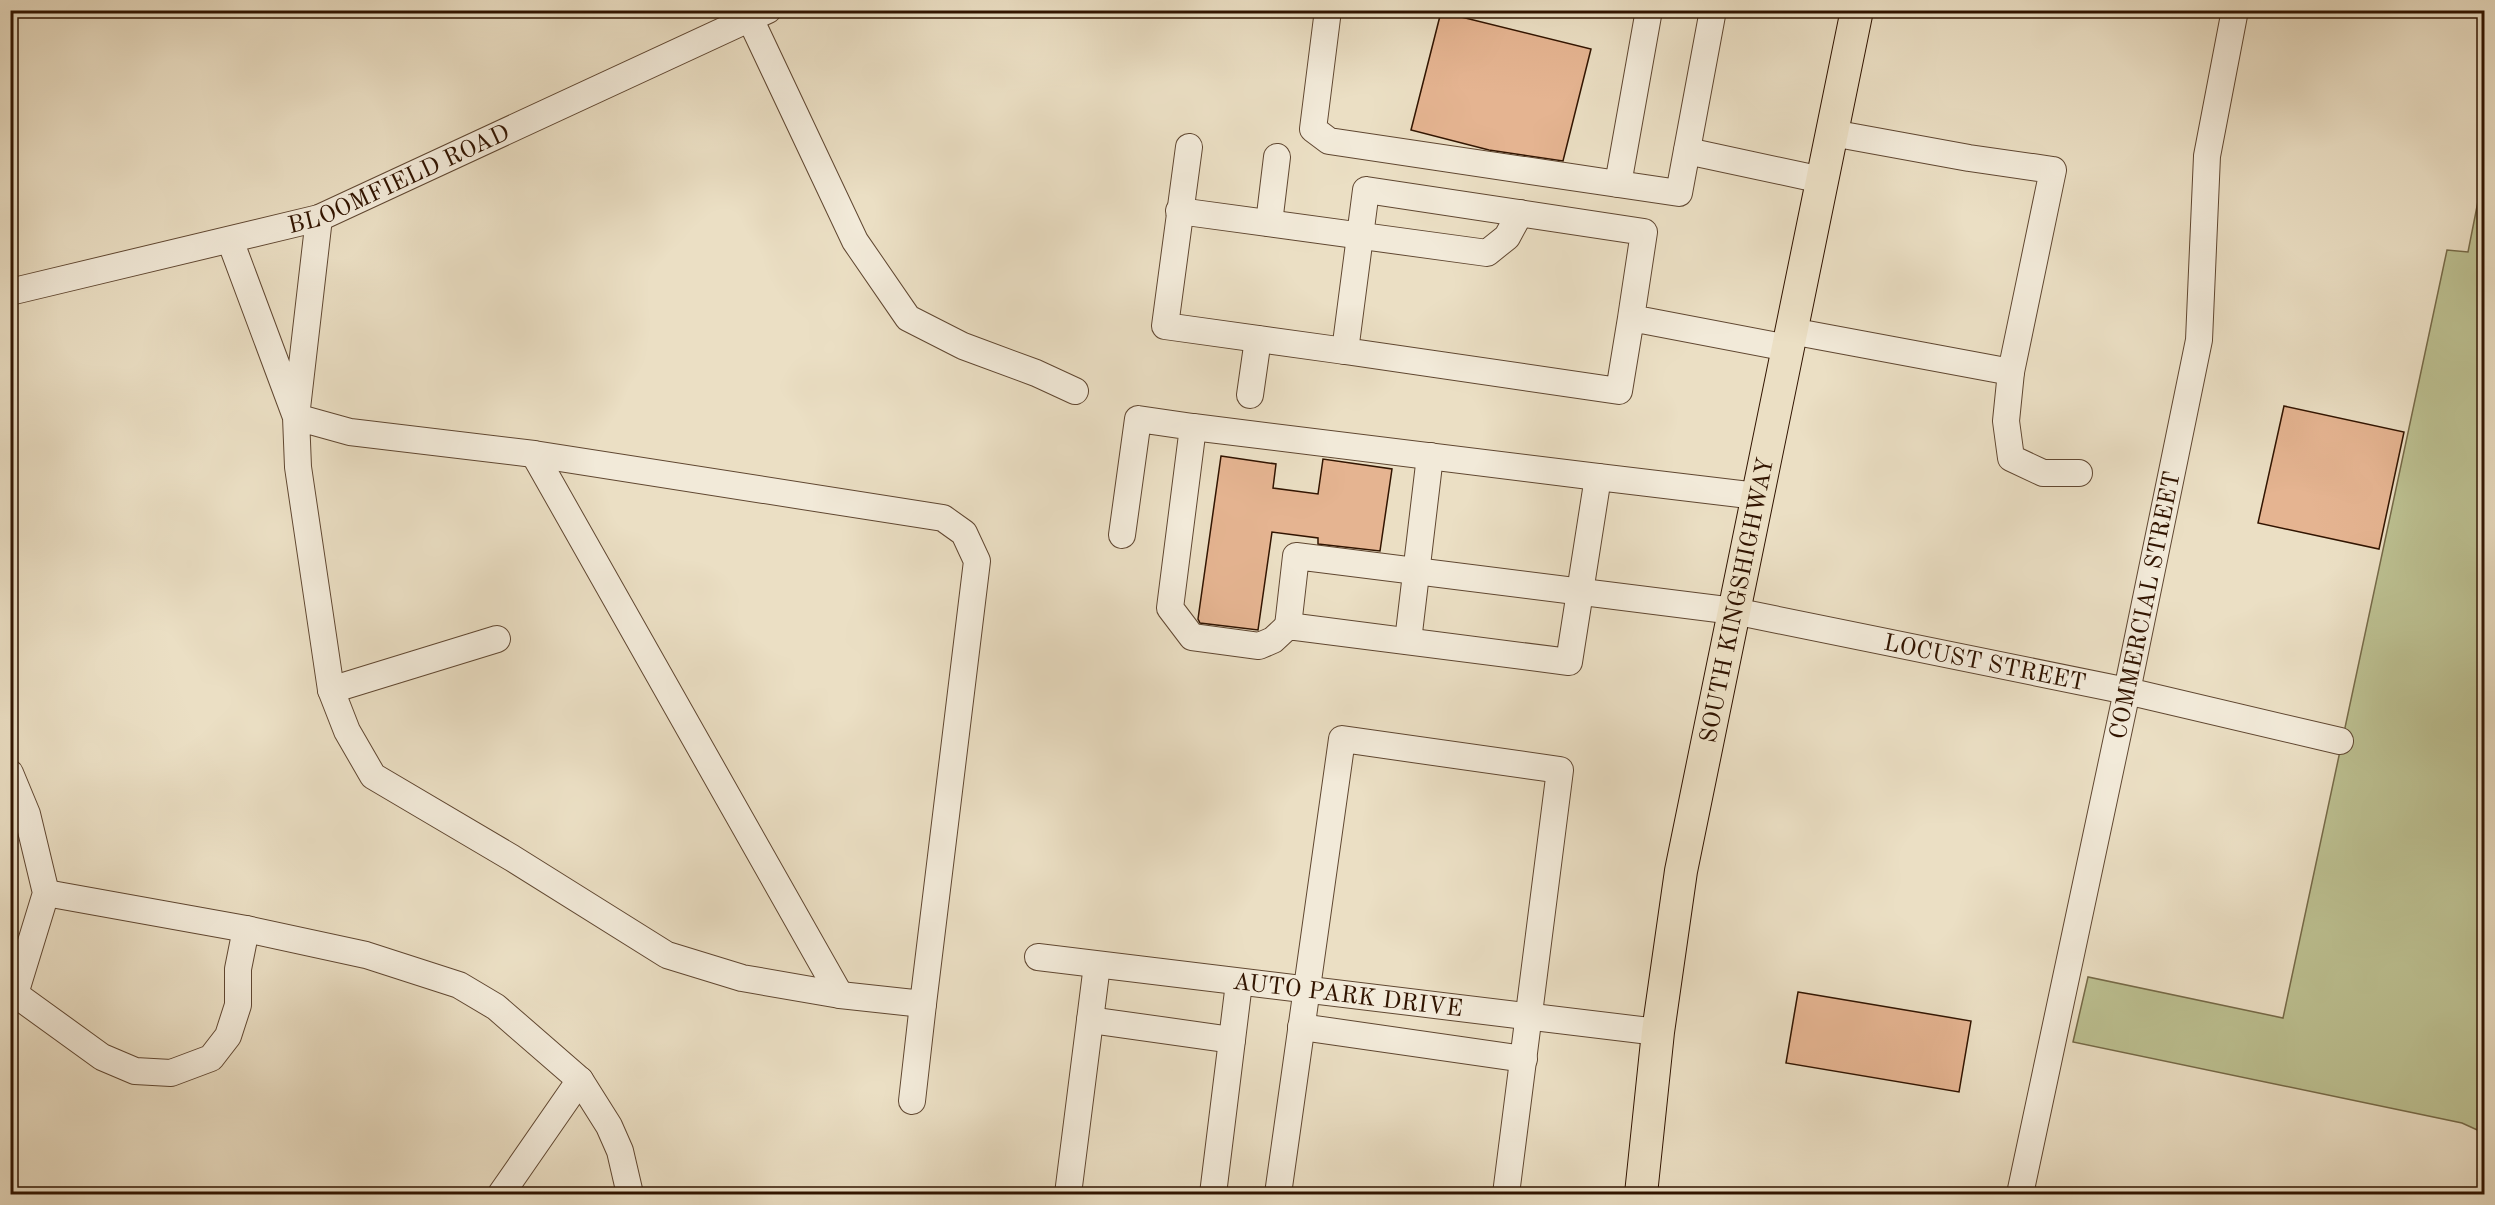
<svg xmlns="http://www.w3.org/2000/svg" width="2495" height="1205" viewBox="0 0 2495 1205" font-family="'Old Standard TT',serif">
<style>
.green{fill:#bcc091;stroke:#766a48;stroke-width:1.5}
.building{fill:#e5b491;stroke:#311400;stroke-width:1.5}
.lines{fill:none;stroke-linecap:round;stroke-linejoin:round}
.minor-casing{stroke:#604731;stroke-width:28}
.major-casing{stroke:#311400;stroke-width:34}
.minor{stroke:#f2ead9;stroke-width:26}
.major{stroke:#ebdfc4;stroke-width:32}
.labels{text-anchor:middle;stroke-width:4.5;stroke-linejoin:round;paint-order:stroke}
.street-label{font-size:24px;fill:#311400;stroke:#f2ead9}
</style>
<rect width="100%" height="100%" fill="#ebdfc4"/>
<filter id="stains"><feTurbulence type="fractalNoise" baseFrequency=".00333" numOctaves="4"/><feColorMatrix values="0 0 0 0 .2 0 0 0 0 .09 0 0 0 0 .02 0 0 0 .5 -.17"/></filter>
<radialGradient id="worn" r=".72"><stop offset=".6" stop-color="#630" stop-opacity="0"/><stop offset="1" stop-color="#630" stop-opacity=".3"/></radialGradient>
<polygon class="green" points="2484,171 2484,1133 2462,1123 2073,1042 2088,977 2283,1018 2447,250 2468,252"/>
<g class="building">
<polygon points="1441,12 1591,49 1563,161 1489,150 1411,130"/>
<polygon points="2284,406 2404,432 2379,549 2258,523"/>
<polygon points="1221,456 1276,464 1273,488 1318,494 1323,459 1392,469 1380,551 1318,544 1318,538 1272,532 1258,630 1200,623 1198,619"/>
<polygon points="1798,992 1971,1021 1959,1092 1786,1063"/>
</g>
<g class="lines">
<g class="minor-casing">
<g id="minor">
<polyline points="746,10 855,241 908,318 963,346 1036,373 1075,391"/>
<polyline points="1328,10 1313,129 1329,141 1618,184 1649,10"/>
<polyline points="1189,147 1165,326 1345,351"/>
<polyline points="1687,151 1822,180"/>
<polyline points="1618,184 1679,193 1713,10"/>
<polyline points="1179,211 1487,253 1507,237 1520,213"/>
<polyline points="1269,223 1277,157"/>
<polyline points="230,240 296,417 350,432 534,454 943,518 964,533 977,561 923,1004 840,995 742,978 667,955 512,858 373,776 347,731 331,690 298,467 296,417 319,218"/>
<path id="s1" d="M10 292 319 218 768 10"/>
<polyline points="1631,318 1619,391 1345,351 1366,190 1644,232 1631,318 1788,348"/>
<polyline points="1791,331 2011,372 2053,170 1969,158 1832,133"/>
<polyline points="2011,372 2006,421 2011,458 2043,473 2079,473"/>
<polyline points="1250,395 1258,339"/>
<polyline points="1193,427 1598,477"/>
<polyline points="534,454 840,995"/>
<polyline points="1122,535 1138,419 1193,427 1170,608 1192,637 1259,646 1273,640 1288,626 1569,662 1598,477 1757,496"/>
<path id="s2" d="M1288 626 1296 556 1734 611 2127 691 2340 741"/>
<polyline points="1408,641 1430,456"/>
<polyline points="331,690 497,639"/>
<polyline points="10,773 27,814 46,893 15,994"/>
<polyline points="46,893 246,929 366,955 459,985 496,1007 580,1080 609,1126 620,1151 630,1194"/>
<path id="s3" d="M1038 957 1658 1032"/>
<polyline points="10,993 15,994 102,1057 135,1071 171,1073 211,1058 228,1036 238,1005 238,969 246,929"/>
<polyline points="1090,1020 1232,1040"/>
<polyline points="1301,1027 1524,1059"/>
<polyline points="912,1101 923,1004"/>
<polyline points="501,1194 580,1080"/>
<polyline points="1068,1194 1097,965"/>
<polyline points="1213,1194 1239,983"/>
<polyline points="1278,1194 1342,739 1560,770 1506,1194"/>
<path id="s4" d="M2020 1194 2127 691 2199 340 2207 156 2235 10"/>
</g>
</g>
<g class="major-casing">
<g id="major">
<path id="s5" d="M1641 1194 1658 1032 1681 871 1857 10"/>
</g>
</g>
<use href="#minor" class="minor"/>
<use href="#major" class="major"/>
</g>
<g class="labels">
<g class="street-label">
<text dy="8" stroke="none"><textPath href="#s1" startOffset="406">BLOOMFIELD ROAD</textPath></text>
<text dy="8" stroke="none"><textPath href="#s5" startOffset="602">SOUTH KINGSHIGHWAY</textPath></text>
<text dy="8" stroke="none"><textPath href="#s4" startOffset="602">COMMERCIAL STREET</textPath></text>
<text dy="8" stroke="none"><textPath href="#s2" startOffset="768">LOCUST STREET</textPath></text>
<text dy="8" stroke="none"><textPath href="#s3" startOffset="312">AUTO PARK DRIVE</textPath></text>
</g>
</g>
<rect width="2495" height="1205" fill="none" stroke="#ebdfc4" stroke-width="36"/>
<rect x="12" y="12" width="2471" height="1181" fill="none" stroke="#311400" stroke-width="3"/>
<rect x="18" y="18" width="2459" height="1169" fill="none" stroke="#311400" stroke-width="1.5"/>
<rect width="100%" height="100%" filter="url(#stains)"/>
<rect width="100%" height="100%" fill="url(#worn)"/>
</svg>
